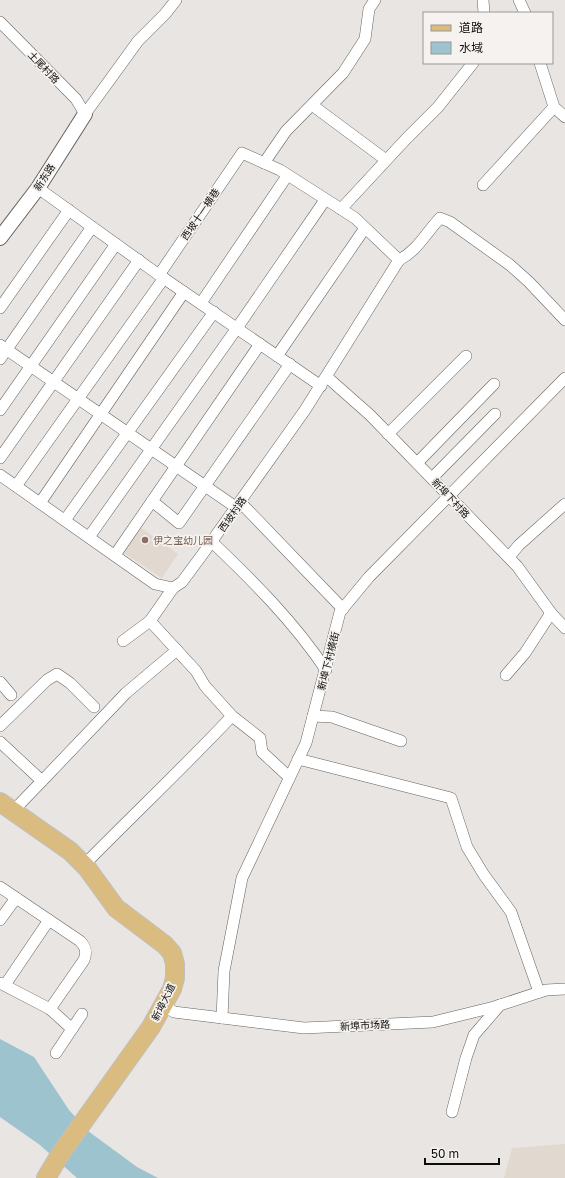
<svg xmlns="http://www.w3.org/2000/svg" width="565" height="1178" viewBox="0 0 565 1178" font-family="'Golos Text','Noto Sans SC',sans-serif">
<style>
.built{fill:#e1d9d0}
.water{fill:#9cc3ce}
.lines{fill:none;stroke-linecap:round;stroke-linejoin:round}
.minor-casing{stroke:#656360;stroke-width:12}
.tertiary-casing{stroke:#656360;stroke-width:16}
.primary-casing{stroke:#c0c0c0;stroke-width:20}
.minor{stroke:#fff;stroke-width:11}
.tertiary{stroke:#fff;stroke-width:14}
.primary{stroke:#dabc80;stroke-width:18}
.education-dot{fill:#8d6e63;stroke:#f5f2ef;stroke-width:1.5}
.labels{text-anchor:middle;stroke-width:3.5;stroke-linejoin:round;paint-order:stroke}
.street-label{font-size:10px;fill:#0e0e0d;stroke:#f5f2ef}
.education-label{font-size:10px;fill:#785e54;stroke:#f5f2ef;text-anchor:start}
</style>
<rect width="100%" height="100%" fill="#e8e5e2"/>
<g class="built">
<polygon points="140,527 178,554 162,578 124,553"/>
<polygon points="565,1144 565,1178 504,1178 512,1148"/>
</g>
<polygon class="water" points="0,1039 34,1057 69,1110 88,1131 137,1167 158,1178 77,1178 40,1145 0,1117"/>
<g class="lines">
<g class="minor-casing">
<g id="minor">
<polyline points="483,0 484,13"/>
<polyline points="519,0 525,13"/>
<polyline points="0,22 76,99 85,114 138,41 165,14 176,0"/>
<polyline points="540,63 554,107 565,117"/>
<polyline points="312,105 386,160"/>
<polyline points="264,163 286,131 343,73 365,39 369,9 375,0"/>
<polyline points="483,185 554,107"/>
<polyline points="38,188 159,275 321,386"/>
<polyline points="341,209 406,139 438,107 473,63"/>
<path d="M399 260C417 251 426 233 440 218L450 222 510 265 529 282 565 320"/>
<polyline points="159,275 242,153 280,170 355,218 399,260"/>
<polyline points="201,303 287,176"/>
<polyline points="0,308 69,210"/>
<polyline points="0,345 237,508"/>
<polyline points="277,356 365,228"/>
<polyline points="0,359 92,227"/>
<polyline points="327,377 370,415 517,566 551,613 565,628"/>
<polyline points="0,410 116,244"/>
<polyline points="388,434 466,356"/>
<polyline points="0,458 139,260"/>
<polyline points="417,463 494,384"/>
<polyline points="0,475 155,584 173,588 182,582 202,555 305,410 399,260"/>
<polyline points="432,478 495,414"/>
<polyline points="16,486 164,278"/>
<polyline points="152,501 179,523 290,364"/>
<polyline points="240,502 343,609"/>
<polyline points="40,503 184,292"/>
<polyline points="65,520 214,312"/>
<polyline points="89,537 237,328 325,200"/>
<path d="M212 542C253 581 294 622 326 670"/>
<polyline points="115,555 260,344"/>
<polyline points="509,557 519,545 565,504"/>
<polyline points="173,588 150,621 196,671 205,686 232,716 260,738 262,752 289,777"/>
<polyline points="123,641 150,621"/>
<polyline points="506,675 525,653 551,613"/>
<polyline points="0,682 11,695"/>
<polyline points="313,716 332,717 401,741"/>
<polyline points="0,726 47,680 57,674 70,683 94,707"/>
<polyline points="0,742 42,781 13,811"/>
<polyline points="298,759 451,798 467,847 484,875 511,912 539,992"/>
<polyline points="42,781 126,693 177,650"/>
<path d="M84 865C133 815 184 767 232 716"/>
<path d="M0 887 80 941C86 947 87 952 84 960L50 1009"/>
<polyline points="0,920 16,898"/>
<polyline points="0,983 50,1009 72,1029 56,1053"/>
<polyline points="5,985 49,920"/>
<polyline points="163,1005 174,1012 304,1028 433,1022 494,1007 546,990 565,989"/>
<polyline points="222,1018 224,971 242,878 306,743 340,612 369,577 565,378"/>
<polyline points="72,1029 82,1014"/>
<polyline points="452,1112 466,1058 474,1035 500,1005"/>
</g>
</g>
<g class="tertiary-casing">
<polyline id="tertiary" points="0,238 38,188 85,114"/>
</g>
<g class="primary-casing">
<polyline id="primary" points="0,802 70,851 87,868 116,908 165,945 172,953 175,964 175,978 172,989 151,1027 61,1153 46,1178"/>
</g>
<use href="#minor" class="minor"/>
<use href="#tertiary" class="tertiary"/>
<use href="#primary" class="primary"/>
</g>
<circle class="education-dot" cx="145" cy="540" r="4"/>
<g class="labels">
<g class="street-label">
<text transform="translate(44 67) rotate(46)" y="4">土尾村路</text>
<text transform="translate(44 177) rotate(-57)" y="4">新东路</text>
<text transform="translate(200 214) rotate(-56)" y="4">西坡十一横巷</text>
<text transform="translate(451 498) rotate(47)" y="4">新埠下村路</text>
<text transform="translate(232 514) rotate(-55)" y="4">西坡村路</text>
<text transform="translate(328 661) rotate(-76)" y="4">新埠下村横街</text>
<text transform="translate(163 1002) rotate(-64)" y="4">新埠大道</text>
<text transform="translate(365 1025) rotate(-3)" y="4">新埠市场路</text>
</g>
<g class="education-label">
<text x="153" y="544">伊之宝幼儿园</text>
</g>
</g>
<rect x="423" y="12" width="130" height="52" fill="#f5f2ef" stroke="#999795"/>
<rect x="431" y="25" width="20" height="6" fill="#dabc80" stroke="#999795"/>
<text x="459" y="32" font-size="12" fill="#0e0e0d">道路</text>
<rect x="431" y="42" width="20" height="12" fill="#9cc3ce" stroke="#999795"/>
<text x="459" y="52" font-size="12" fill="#0e0e0d">水域</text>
<path d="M425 1158v6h74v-6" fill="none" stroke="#0e0e0d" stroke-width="2"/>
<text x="431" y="1158" font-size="12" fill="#0e0e0d" stroke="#f5f2ef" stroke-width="3" paint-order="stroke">50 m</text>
</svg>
